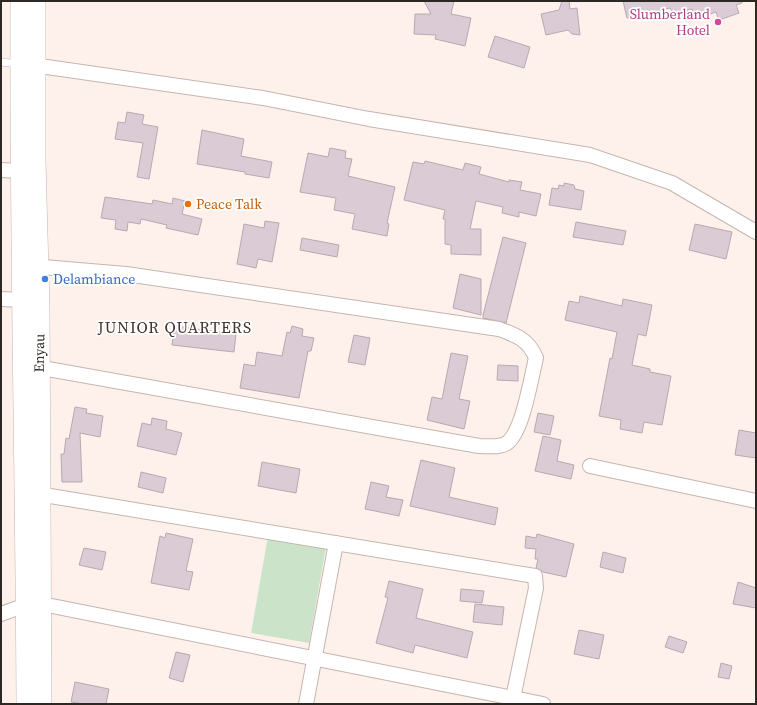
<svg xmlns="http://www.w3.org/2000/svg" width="757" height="705" viewBox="0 0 757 705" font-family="'Source Serif 4',serif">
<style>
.garden{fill:#cbe4c9}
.building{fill:#dacbd4;stroke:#b7a9b1}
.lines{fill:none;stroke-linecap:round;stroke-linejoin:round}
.lane-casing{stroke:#c5b5af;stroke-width:8}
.street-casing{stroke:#c5b5af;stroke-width:16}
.secondary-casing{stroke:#c5b5af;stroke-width:20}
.lane{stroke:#fff;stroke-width:7}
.street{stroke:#fff;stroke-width:14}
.secondary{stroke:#fff;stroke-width:19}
.hotel-dot{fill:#d1479c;stroke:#fff;stroke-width:1.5}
.food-dot{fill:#e8710a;stroke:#fff;stroke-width:1.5}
.shop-dot{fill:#3f7fe0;stroke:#fff;stroke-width:1.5}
.labels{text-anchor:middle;stroke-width:3.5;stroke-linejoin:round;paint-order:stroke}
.hotel-label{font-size:14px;fill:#b23c85;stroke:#fff;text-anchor:end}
.food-label{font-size:14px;fill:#c56008;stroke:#fff;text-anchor:start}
.shop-label{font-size:14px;fill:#366cbe;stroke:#fff;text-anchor:start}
.street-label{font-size:14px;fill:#2e2825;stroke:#fff}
.quarter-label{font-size:16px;letter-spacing:1px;fill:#40342f;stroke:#fff}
</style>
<rect width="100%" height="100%" fill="#fef1ec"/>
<polygon class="garden" points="268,536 326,547 309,643 251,633"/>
<g class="building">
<polygon points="424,1 454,1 451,14 471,18 465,46 435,39 436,35 414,34 415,14 431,14"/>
<polygon points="562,1 569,1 570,9 577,8 580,35 572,34 568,30 546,35 541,14 559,10"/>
<polygon points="623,1 742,1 742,3 736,5 739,13 719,20 716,12 696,19 692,9 674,14 670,8 627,18"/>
<polygon points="495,36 530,47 524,68 488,57"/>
<polygon points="127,112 144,115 142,124 158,127 149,179 137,177 143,143 115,139 118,122 125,123"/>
<polygon points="202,130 244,139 241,156 272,162 269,178 245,174 245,172 197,164"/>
<polygon points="330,148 346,151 345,158 352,159 348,176 395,187 387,223 389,224 387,236 352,229 355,214 334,210 336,198 300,192 308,153 328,157"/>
<polygon points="425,161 463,170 465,163 481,167 479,174 509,182 509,180 522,182 520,190 541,194 536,216 519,212 519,217 502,213 503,207 476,201 470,229 481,229 481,255 451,254 451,245 445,244 445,219 443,219 445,210 404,200 413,162 424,164"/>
<polygon points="564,183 574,185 575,189 584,191 581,210 549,205 552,188 558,189 559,185 564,186"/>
<polygon points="105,197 152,204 153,200 172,204 173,198 185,201 182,214 202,219 198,235 166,228 167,225 141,219 140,224 128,222 127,231 115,229 116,220 101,218"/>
<polygon points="265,221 279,223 272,262 258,259 256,268 237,264 244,224 264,228"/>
<polygon points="576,222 626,231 623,245 573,237"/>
<polygon points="695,224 732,232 726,259 689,250"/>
<polygon points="503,237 526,243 506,323 483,318 483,315"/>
<polygon points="302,238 339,245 337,257 300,250"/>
<polygon points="460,274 481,279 481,315 453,308"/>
<polygon points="580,296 622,306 623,299 652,305 646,336 638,334 632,365 650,369 650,372 671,376 662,425 644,422 642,433 620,429 621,420 599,416 610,358 612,359 617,332 565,320 569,301 579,303"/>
<polygon points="174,326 236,334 234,352 172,345"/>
<polygon points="292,326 303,329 302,336 314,338 311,351 308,351 299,398 240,388 244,364 255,366 257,352 282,356 287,332 290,333"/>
<polygon points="354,335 370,338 365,365 348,362"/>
<polygon points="451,353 468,356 459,399 470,401 464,429 427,420 432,397 442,399"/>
<polygon points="498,365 518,366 518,381 497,380"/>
<polygon points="75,407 87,409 86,413 103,416 100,437 80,433 82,482 62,482 61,454 64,454 66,438 69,439"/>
<polygon points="538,413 554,416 550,435 534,432"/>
<polygon points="152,418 167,421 166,429 182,433 176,455 137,446 142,423 151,425"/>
<polygon points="739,430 756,433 756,458 735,455"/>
<polygon points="543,436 561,440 557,461 574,465 571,479 535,471"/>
<polygon points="421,460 455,468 449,497 498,508 495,525 410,506"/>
<polygon points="262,462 300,469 296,493 258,486"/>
<polygon points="141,472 166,478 163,493 138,487"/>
<polygon points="371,482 389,486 386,497 403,500 399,516 365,509"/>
<polygon points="166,533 193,539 186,571 193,572 189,590 151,583 160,536 165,538"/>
<polygon points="537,534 574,544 566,577 543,572 536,568 538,559 535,559 536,549 525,548 526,536 536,538"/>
<polygon points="84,548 106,552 102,570 79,565"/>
<polygon points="603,552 626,558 623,573 600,567"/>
<polygon points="389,581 423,589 416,618 473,632 467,658 415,645 413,653 376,643 388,598 385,597"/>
<polygon points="738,582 756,588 756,608 733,604"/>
<polygon points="461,589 484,591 482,603 460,601"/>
<polygon points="475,604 504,607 502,625 473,622"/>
<polygon points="579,630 604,635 599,659 574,654"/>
<polygon points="669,636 687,642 683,653 665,647"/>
<polygon points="176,652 190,655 183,682 169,678"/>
<polygon points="721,663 732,666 729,679 718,677"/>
<polygon points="75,682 109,689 106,704 83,704 71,702"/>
</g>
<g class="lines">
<g class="lane-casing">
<polyline id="lane" points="1,62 19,64"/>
</g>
<g class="street-casing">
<g id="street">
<polyline points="26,64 263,98 369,119 590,155 672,183 756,232"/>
<polyline points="1,170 20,171"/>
<path d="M31 266 126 274 499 329C516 335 529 340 536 358 531 378 523 431 507 443 500 448 488 446 479 446L31 366"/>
<polyline points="1,299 23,300"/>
<polyline points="590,466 756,501"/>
<polyline points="32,493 535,576 536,588 513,698"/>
<polyline points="1,614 26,605 42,604 543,704"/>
<polyline points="306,704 336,543"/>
</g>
</g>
<g class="secondary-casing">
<g id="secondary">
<path d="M20 1C19 235 25 470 26 704"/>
<polyline points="36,1 36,160 40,308 42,704"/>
</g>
</g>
<use href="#lane" class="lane"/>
<use href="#street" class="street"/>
<use href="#secondary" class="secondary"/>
</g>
<circle class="hotel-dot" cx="718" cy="22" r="4"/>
<circle class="food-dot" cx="188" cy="204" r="4"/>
<circle class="shop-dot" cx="45" cy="279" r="4"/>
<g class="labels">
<g class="hotel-label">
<text x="710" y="19">Slumberland<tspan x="710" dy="16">Hotel</tspan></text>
</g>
<g class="food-label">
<text x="196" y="209">Peace Talk</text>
</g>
<g class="shop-label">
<text x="53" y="284">Delambiance</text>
</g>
<g class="street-label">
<text transform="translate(39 353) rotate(-89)" y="5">Enyau</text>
</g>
<g class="quarter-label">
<text x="175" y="333">JUNIOR QUARTERS</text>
</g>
</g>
<rect width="757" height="705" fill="none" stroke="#2e2825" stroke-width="4"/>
</svg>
